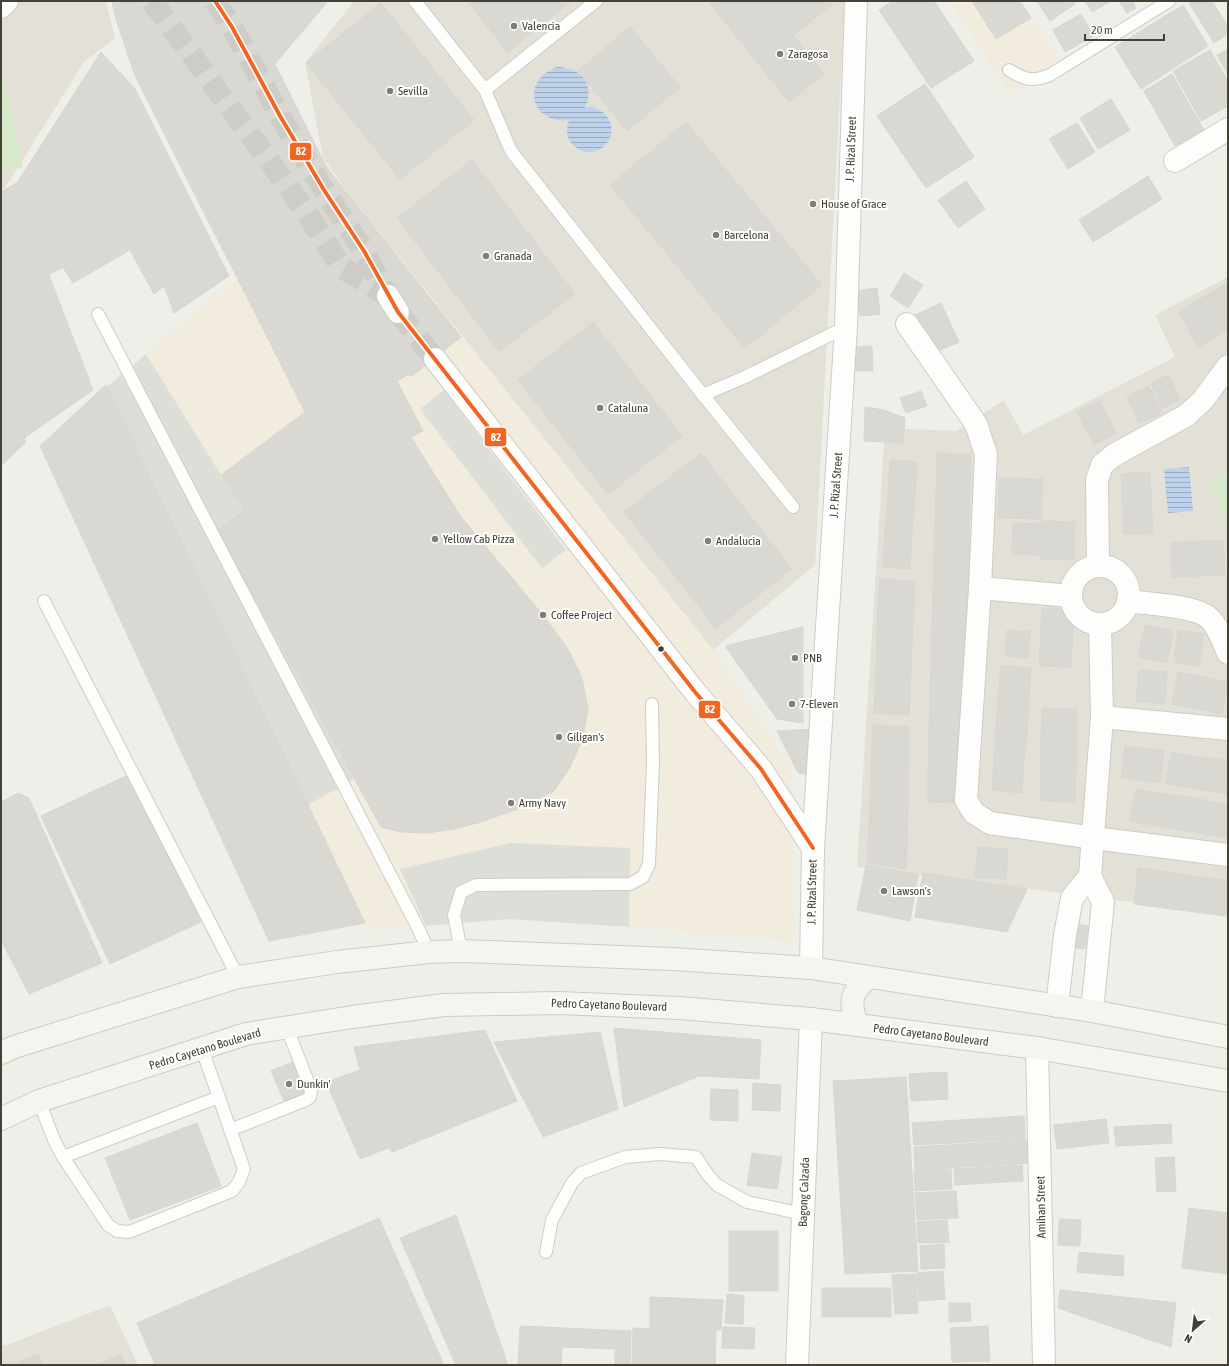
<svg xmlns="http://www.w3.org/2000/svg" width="1229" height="1366" viewBox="0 0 1229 1366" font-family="'Asap Condensed',sans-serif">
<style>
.residential{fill:#e3e1d7}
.commercial{fill:#f1ecdd}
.pitch{fill:#d8e8cb}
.parking{fill:#deded9}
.water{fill:url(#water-rules)}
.building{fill:#d9d8d2;stroke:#d7d6d0}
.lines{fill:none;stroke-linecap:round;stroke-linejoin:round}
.tertiary-tunnel{stroke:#cdccc6;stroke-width:22;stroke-dasharray:22 11;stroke-linecap:butt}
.service-casing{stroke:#cdccc7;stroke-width:14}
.minor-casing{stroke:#cdccc7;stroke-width:24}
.tertiary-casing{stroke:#cdccc7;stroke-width:24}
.secondary-casing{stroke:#ceccc1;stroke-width:24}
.service{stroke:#fdfdfc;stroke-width:12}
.minor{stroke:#fdfdfc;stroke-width:22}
.tertiary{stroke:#fdfdfc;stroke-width:22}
.secondary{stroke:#f5f5ef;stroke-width:22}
.bus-1-casing{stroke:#fff;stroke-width:7}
.bus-1{stroke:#f26522;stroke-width:4}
.poi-dot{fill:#807e75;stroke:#fff;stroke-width:1.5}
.bus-dot{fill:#444136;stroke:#fff;stroke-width:1.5}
.labels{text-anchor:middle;stroke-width:4;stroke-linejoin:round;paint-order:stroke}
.poi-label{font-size:12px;fill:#444136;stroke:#fff;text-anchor:start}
.street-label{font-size:12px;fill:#444136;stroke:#fff}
.line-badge{stroke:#fff;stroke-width:1.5}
.badge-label{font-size:11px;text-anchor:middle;font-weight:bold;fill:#fff}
</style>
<defs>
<pattern id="water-rules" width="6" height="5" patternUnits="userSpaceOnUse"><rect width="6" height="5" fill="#bdd2ea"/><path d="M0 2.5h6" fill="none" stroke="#9bacbe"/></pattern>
</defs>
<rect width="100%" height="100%" fill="#efefea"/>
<g class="residential">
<polygon points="1,1 106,1 115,38 84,62 5,188 1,190"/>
<polygon points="354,1 845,1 815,565 713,650 352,198 323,158 305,63"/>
<polygon points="1228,277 1228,914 857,867 885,428 956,431 1004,400 1023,435 1175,357 1155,315"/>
<polygon points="110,1305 138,1365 1,1365 1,1339 4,1346"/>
</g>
<g class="commercial">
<polygon points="949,1 1021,1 1060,63 1009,93"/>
<polygon points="352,198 713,650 792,768 795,942 629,927 509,919 368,930 106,385 249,269"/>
</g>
<g class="pitch">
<polygon points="1,65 23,167 1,172"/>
<polygon points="1228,474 1228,527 1209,482"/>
</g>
<g class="parking">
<polygon points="146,354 221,475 245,510 219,530 354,779 308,805 107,387"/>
<polygon points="444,390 566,550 542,568 420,409"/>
<polygon points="510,843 630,848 629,927 509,919 426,926 400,869"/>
</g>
<g class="water">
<path d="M557 67C581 68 596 84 585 108 588 108 592 107 594 108 598 109 602 111 605 114 625 136 595 166 573 145 566 139 566 129 569 120 531 125 520 80 557 67Z"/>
<polygon points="1189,467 1193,511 1168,513 1164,469"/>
</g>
<g class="building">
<polygon points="112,1 328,1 275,64 326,166 461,337 412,376 407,375 397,381 423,431 411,437 461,517 543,615 568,649 582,678 588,709 582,741 569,769 554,791 521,808 481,822 455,829 427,833 401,832 381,827 218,530 245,510 221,475 305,412 135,76 115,16"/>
<polygon points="467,1 572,1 508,52"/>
<polygon points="708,1 830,1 833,4 793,35 824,74 789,102"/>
<polygon points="893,1 934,1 974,61 931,88 879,10"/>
<polygon points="972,1 1020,1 1031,18 996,39"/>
<polygon points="1037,1 1073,1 1075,4 1050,21"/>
<polygon points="1085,1 1109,1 1109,2 1092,12"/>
<polygon points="1119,1 1132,1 1136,8 1127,13"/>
<polygon points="1193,1 1212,1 1228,27 1228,34 1214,43 1189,3"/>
<polygon points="381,3 474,120 400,179 306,63"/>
<polygon points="1183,5 1208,46 1141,89 1115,47"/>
<polygon points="1081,14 1093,36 1065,52 1053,30"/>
<polygon points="630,27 680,87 627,131 578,71"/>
<polygon points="1228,49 1228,75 1217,55"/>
<polygon points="1210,50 1228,81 1228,106 1201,121 1173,71"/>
<polygon points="101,52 135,89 229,276 174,313 164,286 154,294 130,250 73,283 63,267 49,275 93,390 24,438 26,442 1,466 1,192 17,183"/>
<polygon points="1172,74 1204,130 1175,146 1144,91"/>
<polygon points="925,84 974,157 926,188 877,116"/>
<polygon points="1111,99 1130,130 1098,149 1080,118"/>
<polygon points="686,122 822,285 745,348 610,185"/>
<polygon points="1077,123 1095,152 1068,169 1049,139"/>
<polygon points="472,160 575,294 499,351 397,218"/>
<polygon points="1148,176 1162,199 1093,242 1079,220"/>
<polygon points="966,181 985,209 958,228 938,200"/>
<polygon points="904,273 923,285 908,308 890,296"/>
<polygon points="1228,282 1228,294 1223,285"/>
<polygon points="1223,285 1228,294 1228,330 1222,333 1200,299"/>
<polygon points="877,288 880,314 860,316 856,291"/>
<polygon points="1200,299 1222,333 1199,347 1178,312"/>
<polygon points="941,303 959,342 931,354 913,316"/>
<polygon points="593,322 682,436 608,494 518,380"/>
<polygon points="872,346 873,371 856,371 855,347"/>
<polygon points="1169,375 1180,400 1162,408 1151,383"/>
<polygon points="106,385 107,387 365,923 269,941 40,446"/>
<polygon points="1149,386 1162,413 1139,423 1127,396"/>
<polygon points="921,391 927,406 906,413 900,398"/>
<polygon points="1100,401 1116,433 1094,445 1077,412"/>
<polygon points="865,407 884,410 905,418 903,443 864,441"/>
<polygon points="701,453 792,569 716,628 624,512"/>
<polygon points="937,453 971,455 970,490 936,488"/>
<polygon points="890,460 917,462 915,497 888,495"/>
<polygon points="1150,472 1153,533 1124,534 1121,474"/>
<polygon points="999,478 1043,479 1041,519 998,518"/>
<polygon points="936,488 970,490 969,524 935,523"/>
<polygon points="888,495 915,497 912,533 885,531"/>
<polygon points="1042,521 1075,522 1074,560 1041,559"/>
<polygon points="935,523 969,524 969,559 934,558"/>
<polygon points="1013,523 1041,524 1040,555 1012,554"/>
<polygon points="885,531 912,533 910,569 883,567"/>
<polygon points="1223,540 1225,575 1172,577 1171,543"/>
<polygon points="934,558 969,559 968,594 933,593"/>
<polygon points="880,579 915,581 914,603 878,602"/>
<polygon points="933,593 968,594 967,629 932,628"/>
<polygon points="878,602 914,603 913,625 877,623"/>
<polygon points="1042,608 1074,610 1071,667 1039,666"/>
<polygon points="877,623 913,625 912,647 877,646"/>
<polygon points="1145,625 1173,630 1167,663 1138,657"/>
<polygon points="803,627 803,723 777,719 725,646"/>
<polygon points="932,628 967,629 966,664 931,663"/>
<polygon points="1007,630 1030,632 1028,658 1005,656"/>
<polygon points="1178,630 1204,634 1199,666 1174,662"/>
<polygon points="877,646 912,647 911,670 876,668"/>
<polygon points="931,663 966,664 965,699 930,697"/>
<polygon points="1001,666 1031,668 1029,699 998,697"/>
<polygon points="876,668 911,670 910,692 875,690"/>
<polygon points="1139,670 1167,672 1165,704 1136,701"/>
<polygon points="1178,672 1228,682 1222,714 1172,704"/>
<polygon points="875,690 910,692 909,715 874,713"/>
<polygon points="930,697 965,699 964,734 929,732"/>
<polygon points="998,697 1029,699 1027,731 996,728"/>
<polygon points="1042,708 1077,709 1077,740 1041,739"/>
<polygon points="873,725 909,727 909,747 872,745"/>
<polygon points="996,728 1027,731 1024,762 994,759"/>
<polygon points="812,729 810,775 798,773 777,731"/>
<polygon points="929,732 964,734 963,768 928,767"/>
<polygon points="1041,739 1077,740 1076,771 1041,770"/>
<polygon points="872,745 909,747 908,768 871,764"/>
<polygon points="1125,746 1164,751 1160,783 1121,777"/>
<polygon points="1171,752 1200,757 1195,789 1166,784"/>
<polygon points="1200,757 1228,761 1228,774 1225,794 1195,789"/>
<polygon points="994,759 1024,762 1022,793 992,790"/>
<polygon points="871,764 908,768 908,788 871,784"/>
<polygon points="928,767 963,768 962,803 928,802"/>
<polygon points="1041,770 1076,771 1075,802 1040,801"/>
<polygon points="132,773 201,922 110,964 41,816"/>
<polygon points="1228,774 1228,795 1225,794"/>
<polygon points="871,784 908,788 908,808 870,804"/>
<polygon points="1136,789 1165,794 1160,826 1130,821"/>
<polygon points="18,793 29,798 102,963 29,994 1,940 1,802"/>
<polygon points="1165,794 1194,798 1189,831 1160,826"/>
<polygon points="1194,798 1224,804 1218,836 1189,831"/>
<polygon points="870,804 908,808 907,828 869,823"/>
<polygon points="1224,804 1228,804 1228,838 1218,836"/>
<polygon points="869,823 907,828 907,849 868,843"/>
<polygon points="868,843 907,849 906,869 868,863"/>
<polygon points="978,847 1008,849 1006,879 975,877"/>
<polygon points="866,865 918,875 910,921 857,910"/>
<polygon points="1138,868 1169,872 1164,908 1134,904"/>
<polygon points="1169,872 1200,877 1195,912 1164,908"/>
<polygon points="923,873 1027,889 1007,932 915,917"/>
<polygon points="1200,877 1228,880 1228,899 1226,916 1195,912"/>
<polygon points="1228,899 1228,917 1226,916"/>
<polygon points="1074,924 1088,926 1085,949 1071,947"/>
<polygon points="614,1028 761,1040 759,1079 699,1076 624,1107"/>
<polygon points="485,1030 517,1101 392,1152 388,1148 360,1159 326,1082 360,1070 354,1047"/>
<polygon points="600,1032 618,1109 543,1137 494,1042"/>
<polygon points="293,1062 307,1096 286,1105 271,1071"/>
<polygon points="947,1072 948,1099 911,1101 909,1074"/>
<polygon points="906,1077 918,1271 845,1274 833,1081"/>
<polygon points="753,1083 781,1085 780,1111 752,1110"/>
<polygon points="711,1089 738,1090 738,1121 710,1120"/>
<polygon points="1024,1116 1025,1139 914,1145 912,1123"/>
<polygon points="1106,1119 1109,1143 1057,1149 1054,1125"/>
<polygon points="197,1123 221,1186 130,1220 105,1158"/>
<polygon points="1171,1124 1172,1143 1116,1146 1114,1127"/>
<polygon points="1029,1140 1031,1163 915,1170 914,1147"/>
<polygon points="752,1153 782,1157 777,1189 747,1185"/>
<polygon points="1174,1157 1176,1191 1157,1192 1155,1158"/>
<polygon points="1022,1165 1023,1181 955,1185 954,1169"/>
<polygon points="951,1169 952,1189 915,1191 914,1171"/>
<polygon points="956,1191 958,1218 917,1220 915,1193"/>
<polygon points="1189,1208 1228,1213 1228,1274 1182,1268"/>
<polygon points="456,1215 508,1365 456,1365 400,1238"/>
<polygon points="379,1218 444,1365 155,1365 137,1323"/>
<polygon points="1059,1219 1081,1220 1080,1246 1058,1245"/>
<polygon points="947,1220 949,1242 918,1243 917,1222"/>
<rect x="729" y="1231" width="49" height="60"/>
<polygon points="944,1244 945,1268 921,1269 920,1246"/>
<polygon points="1079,1252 1124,1256 1123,1276 1077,1272"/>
<polygon points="943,1271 945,1299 919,1301 917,1273"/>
<polygon points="916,1274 918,1313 895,1314 892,1275"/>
<rect x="822" y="1288" width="69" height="29"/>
<polygon points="1060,1290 1176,1303 1171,1347 1058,1308"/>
<polygon points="727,1294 744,1296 743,1324 725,1323"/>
<polygon points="650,1297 723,1300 721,1330 650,1328"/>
<polygon points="949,1303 970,1303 971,1321 949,1322"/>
<polygon points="520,1326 631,1331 630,1365 615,1365 615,1349 562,1347 561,1365 518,1365"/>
<polygon points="988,1326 990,1361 952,1362 950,1328"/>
<polygon points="723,1327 755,1328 754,1349 722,1348"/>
<polygon points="633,1328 716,1331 715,1365 632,1365"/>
<polygon points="38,1354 43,1365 11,1365"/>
<polygon points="121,1354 126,1365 97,1365"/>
</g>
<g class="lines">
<g class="tertiary-tunnel">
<polyline points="152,1 302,206 341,267 388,296"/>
<polyline points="215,1 232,27 280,116 324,190 364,251 387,295"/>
<polyline points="398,312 435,359"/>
</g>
<g class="service-casing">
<g id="service">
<polyline points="415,1 485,90 511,151 703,395 793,507"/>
<path d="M1009 70C1025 80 1032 82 1050 75L1169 1"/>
<polyline points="485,90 596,1"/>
<polyline points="98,314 417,926 429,952"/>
<polyline points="703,395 745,377 846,327"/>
<polyline points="44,601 238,977"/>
<polyline points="461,951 454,915 461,892 476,885 630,884 643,877 649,864 653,763 652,704"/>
<polyline points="39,1101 54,1140 63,1157 108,1225 117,1231 129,1232 232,1191 239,1182 244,1169 202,1049"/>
<polyline points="230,1130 306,1100 310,1097 311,1090 287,1028"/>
<polyline points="63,1157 219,1097"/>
<polyline points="546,1252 552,1220 572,1183 581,1173 625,1157 660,1154 696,1157 708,1175 717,1185 747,1202 803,1214"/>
</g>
</g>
<g class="minor-casing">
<g id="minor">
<polyline points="1,7 7,1"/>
<polyline points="1175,161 1228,129"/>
<polyline points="907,324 976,424 986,454 980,588 966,800 974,813 990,823 1094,838 1228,855"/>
<polyline points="1098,566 1097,480 1102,465 1114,455 1187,415 1203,400 1228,366"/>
<circle cx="1100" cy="595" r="29"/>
<polyline points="980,588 1071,596"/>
<path d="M1128 601C1148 604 1195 605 1209 618 1219 627 1223 642 1228 653"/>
<polyline points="1102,717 1228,729"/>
<polyline points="1057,1006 1065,935 1072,898 1090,876"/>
<polyline points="1092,1011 1103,902 1090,876 1102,717 1100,625"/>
<polyline points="1037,1048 1044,1365"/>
</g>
</g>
<g class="tertiary-casing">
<g id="tertiary">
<polyline points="388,296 398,312"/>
<polyline points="435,359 695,692 761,769 813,848"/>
<polyline points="811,968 813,848 846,327 856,1"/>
<polyline points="797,1365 811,1019"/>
</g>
</g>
<g class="secondary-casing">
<g id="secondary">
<path d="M857 1025C850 1003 849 993 868 978"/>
<polyline points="1,1053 14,1047 238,977 337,962 429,952 461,951 673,959 811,968 1092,1011 1228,1037"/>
<polyline points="1,1119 39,1101 246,1034 352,1017 444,1005 559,1003 679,1008 811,1019 1037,1048 1228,1081"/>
</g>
</g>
<use href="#service" class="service"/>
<use href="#minor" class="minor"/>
<use href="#tertiary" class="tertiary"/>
<use href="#secondary" class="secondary"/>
<g class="bus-1-casing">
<polyline id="bus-1" points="215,1 232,27 280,116 324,190 364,251 398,312 695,692 761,769 813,848"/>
</g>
<use href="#bus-1" class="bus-1"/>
</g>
<g class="poi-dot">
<circle cx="514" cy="26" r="4"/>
<circle cx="780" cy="54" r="4"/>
<circle cx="390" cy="91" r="4"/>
<circle cx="813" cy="204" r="4"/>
<circle cx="716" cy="235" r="4"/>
<circle cx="486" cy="256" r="4"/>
<circle cx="600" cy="408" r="4"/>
<circle cx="435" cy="539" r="4"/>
<circle cx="708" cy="541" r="4"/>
<circle cx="543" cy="615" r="4"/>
<circle cx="795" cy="658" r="4"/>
<circle cx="792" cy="704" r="4"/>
<circle cx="559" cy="737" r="4"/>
<circle cx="511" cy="803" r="4"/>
<circle cx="884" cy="891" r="4"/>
<circle cx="289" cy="1084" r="4"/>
</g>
<circle class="bus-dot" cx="661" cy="649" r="3.5"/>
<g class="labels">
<g class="poi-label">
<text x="522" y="30">Valencia</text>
<text x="788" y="58">Zaragosa</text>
<text x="398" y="95">Sevilla</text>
<text x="821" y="208">House of Grace</text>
<text x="724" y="239">Barcelona</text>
<text x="494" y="260">Granada</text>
<text x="608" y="412">Cataluna</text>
<text x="443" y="543">Yellow Cab Pizza</text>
<text x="716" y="545">Andalucia</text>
<text x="551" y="619">Coffee Project</text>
<text x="803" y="662">PNB</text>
<text x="800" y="708">7-Eleven</text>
<text x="567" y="741">Giligan's</text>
<text x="519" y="807">Army Navy</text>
<text x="892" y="895">Lawson's</text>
<text x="297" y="1088">Dunkin'</text>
</g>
<g class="street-label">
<text transform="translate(851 149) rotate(-88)" y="4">J. P. Rizal Street</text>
<text transform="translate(836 485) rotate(-86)" y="4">J. P. Rizal Street</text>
<text transform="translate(812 892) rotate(-89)" y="4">J. P. Rizal Street</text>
<text transform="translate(609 1005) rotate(2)" y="4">Pedro Cayetano Boulevard</text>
<text transform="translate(931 1035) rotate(7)" y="4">Pedro Cayetano Boulevard</text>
<text transform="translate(205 1049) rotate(-17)" y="4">Pedro Cayetano Boulevard</text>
<text transform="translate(804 1192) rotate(-88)" y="4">Bagong Calzada</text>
<text transform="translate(1041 1207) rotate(-91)" y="4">Amihan Street</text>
</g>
</g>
<g class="line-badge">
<rect x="289" y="142" width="23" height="19" rx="4" fill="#f26522"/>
<rect x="484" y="427" width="23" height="20" rx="4" fill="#f26522"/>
<rect x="698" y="700" width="23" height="19" rx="4" fill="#f26522"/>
</g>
<g class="badge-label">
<text x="301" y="155">82</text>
<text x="496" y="441">82</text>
<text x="710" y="713">82</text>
</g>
<rect width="1229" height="1366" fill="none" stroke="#444136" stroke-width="4"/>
<g transform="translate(1193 1330) rotate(208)" stroke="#ffffff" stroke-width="3" paint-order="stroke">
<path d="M0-3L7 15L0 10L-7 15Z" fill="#444136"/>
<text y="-6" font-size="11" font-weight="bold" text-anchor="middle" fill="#444136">N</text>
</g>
<path d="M1085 34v6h79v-6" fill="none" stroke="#444136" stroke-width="2"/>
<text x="1091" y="34" font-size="12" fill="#444136" stroke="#ffffff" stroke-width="3" paint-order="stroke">20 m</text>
</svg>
